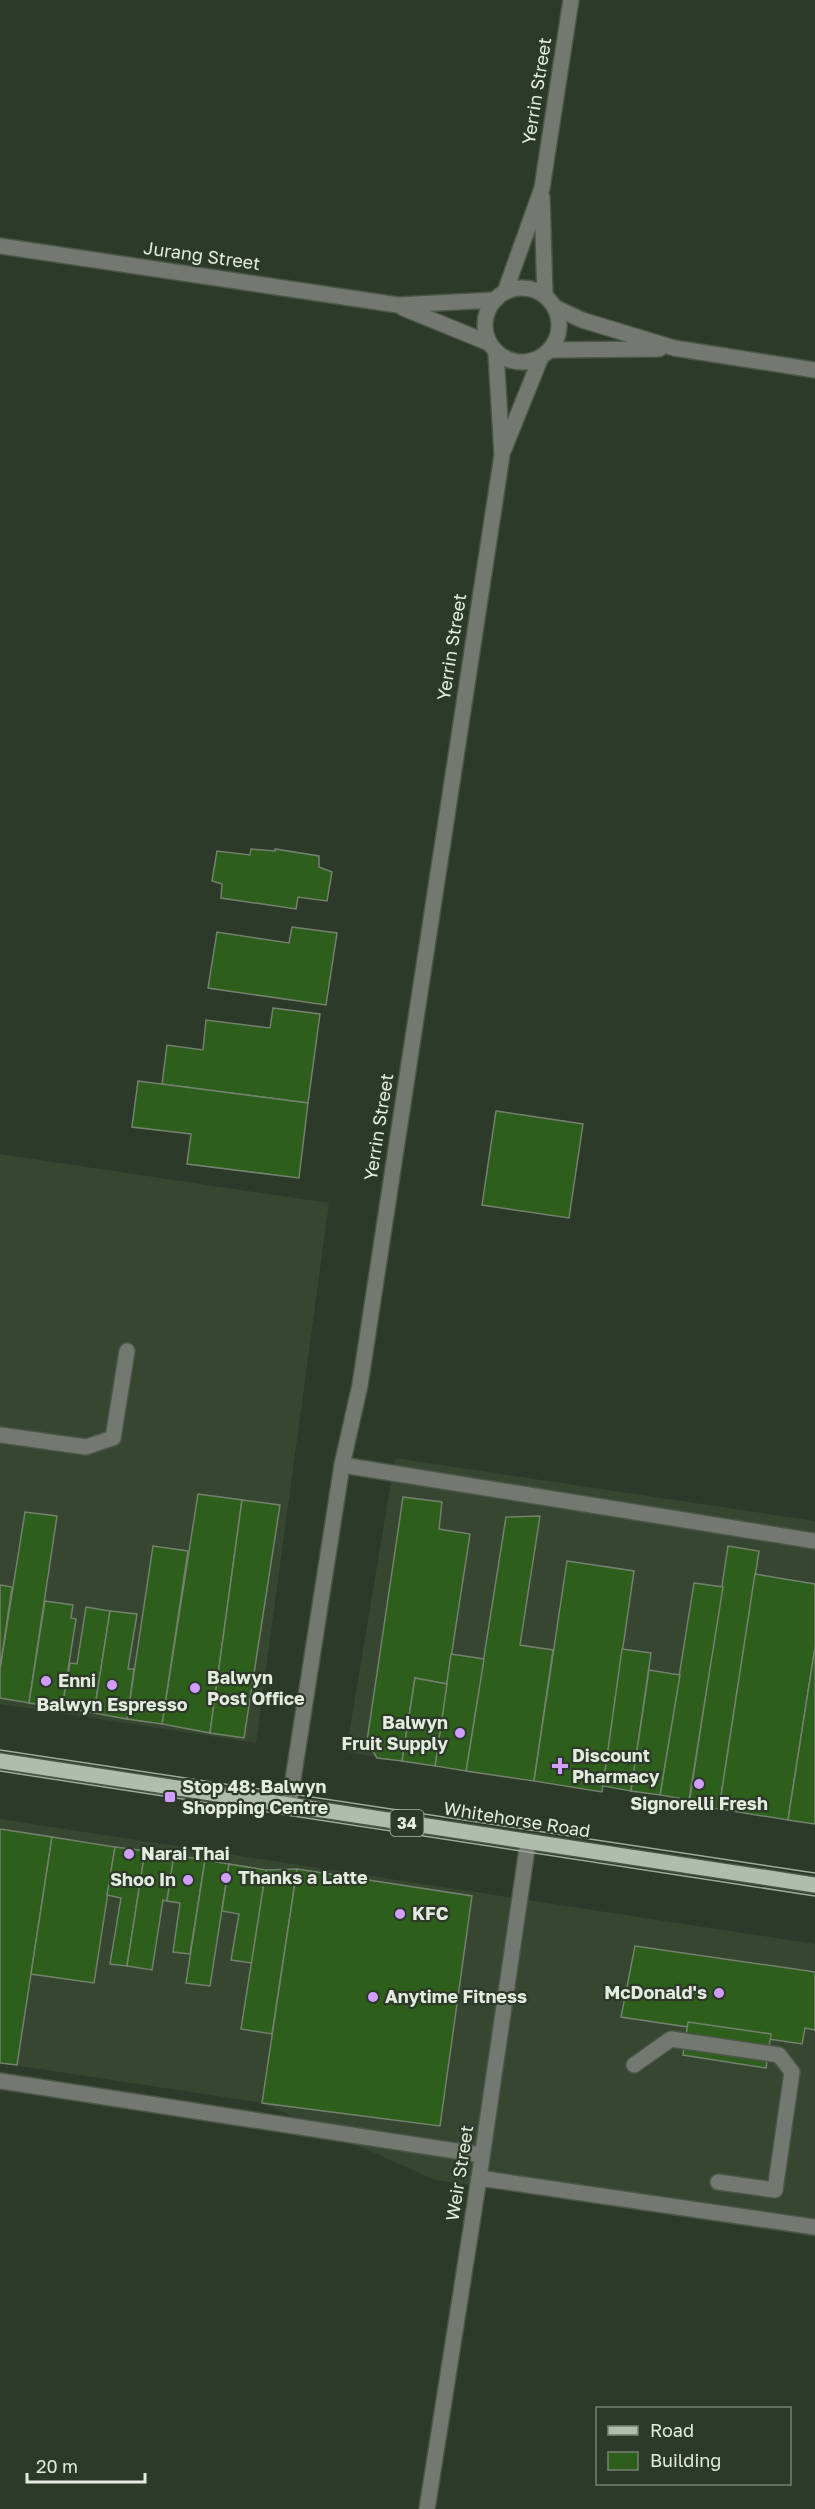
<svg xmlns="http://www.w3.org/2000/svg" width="815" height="2509" viewBox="0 0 815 2509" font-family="'Golos Text',sans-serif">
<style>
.built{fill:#364631}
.building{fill:#2d5e1b;stroke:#74816f;stroke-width:1.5}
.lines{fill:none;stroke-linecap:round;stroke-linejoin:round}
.minor-casing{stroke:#4a5647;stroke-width:18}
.major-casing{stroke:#4a5647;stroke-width:18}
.minor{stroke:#737971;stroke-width:15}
.major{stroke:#b0bdad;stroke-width:15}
.tram{stroke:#a0a99d;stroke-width:1.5}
.poi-dot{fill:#d19dfe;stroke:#2d3929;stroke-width:2}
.labels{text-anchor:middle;stroke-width:4.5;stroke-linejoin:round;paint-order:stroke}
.shield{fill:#2d3929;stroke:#adb6aa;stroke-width:1.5}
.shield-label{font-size:16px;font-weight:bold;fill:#e4ece2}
.street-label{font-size:18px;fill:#e4ece2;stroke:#2d3929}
.poi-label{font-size:18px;font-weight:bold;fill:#e4ece2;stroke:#2d3929;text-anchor:start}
</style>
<rect width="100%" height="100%" fill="#2d3929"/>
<g class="built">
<polygon points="0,1154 329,1203 256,1743 0,1704"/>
<polygon points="395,1458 815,1521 815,1824 689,1805 689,1800 603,1786 602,1792 346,1752"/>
<polygon points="0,1819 815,1944 815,2237 435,2180 262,2103 0,2063"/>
</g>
<g class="building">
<polygon points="251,849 275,851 275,849 319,856 319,867 332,872 327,901 298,897 296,909 221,898 222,884 212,881 217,851 250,855"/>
<polygon points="292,927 337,933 326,1005 208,988 217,932 289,943"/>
<polygon points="273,1008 320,1014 308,1103 162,1084 167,1045 203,1050 206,1020 270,1028"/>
<polygon points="138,1081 308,1103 299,1178 187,1164 191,1134 132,1127"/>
<polygon points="496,1111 583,1124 569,1218 482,1205"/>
<polygon points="198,1494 242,1500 210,1733 162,1724"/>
<polygon points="403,1497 442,1502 439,1529 470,1534 447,1684 415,1678 402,1761 377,1758 367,1741"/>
<polygon points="242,1500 280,1505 244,1738 210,1733"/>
<polygon points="25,1512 57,1516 29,1703 0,1698 0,1669"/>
<polygon points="540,1516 520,1645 553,1650 534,1781 466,1771 506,1517"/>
<polygon points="153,1546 188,1551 162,1724 127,1719"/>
<polygon points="728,1546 759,1551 719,1809 689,1805"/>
<polygon points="567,1561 634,1571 602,1792 534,1781"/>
<polygon points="755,1574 815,1584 815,1647 788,1820 719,1809"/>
<polygon points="694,1583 723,1587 689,1800 660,1795"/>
<polygon points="0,1585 12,1587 0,1669"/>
<polygon points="45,1601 73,1605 71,1618 76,1619 62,1708 29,1703"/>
<polygon points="86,1607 110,1611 94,1713 62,1708 70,1663 77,1664"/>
<polygon points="110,1611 137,1614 128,1669 134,1669 127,1719 94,1713"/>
<polygon points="815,1647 815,1824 788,1820"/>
<polygon points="622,1649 651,1653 631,1791 603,1786"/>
<polygon points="451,1654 484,1659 466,1771 435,1766"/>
<polygon points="649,1670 680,1675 660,1795 631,1791"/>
<polygon points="415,1678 447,1684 435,1766 402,1761"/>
<polygon points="0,1829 52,1837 17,2065 0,2063"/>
<polygon points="52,1837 115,1847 94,1983 31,1974"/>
<polygon points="115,1847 145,1851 127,1966 110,1964 121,1898 107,1895"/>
<polygon points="145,1851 174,1855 167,1901 163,1900 152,1970 127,1966"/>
<polygon points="174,1855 205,1860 190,1954 173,1952 180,1903 167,1901"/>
<polygon points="205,1860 229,1864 210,1986 186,1983"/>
<polygon points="229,1864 266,1870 252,1963 231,1960 239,1914 222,1911"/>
<polygon points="297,1869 272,2034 241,2029 266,1870"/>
<polygon points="297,1869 472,1896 440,2126 262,2103"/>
<polygon points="635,1946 815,1972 815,2030 805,2028 802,2044 621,2017"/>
<polygon points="688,2022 771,2034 766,2068 683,2055"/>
</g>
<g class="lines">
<g class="minor-casing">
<g id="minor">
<polyline points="542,197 545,296"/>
<polyline points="0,246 398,305 495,300"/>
<circle cx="522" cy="325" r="37"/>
<polyline points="505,292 542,188 571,0"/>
<polyline points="554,307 582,320 674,348 815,370"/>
<polyline points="403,308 489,343"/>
<polyline points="549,350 659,349"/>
<polyline points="504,449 541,357"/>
<polyline points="0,1435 86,1447 113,1438 127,1351"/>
<polyline points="342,1465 815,1541"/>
<polyline points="289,1805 342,1465 360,1385 502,455 496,353"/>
<polyline points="634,2065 671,2039 779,2055 792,2072 775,2190 718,2182"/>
<polyline points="0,2081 482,2155"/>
<polyline points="479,2178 815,2227"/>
<polyline points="427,2509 479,2178 528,1842"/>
</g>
</g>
<g class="major-casing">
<polyline id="major" points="0,1761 815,1885"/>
</g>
<use href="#minor" class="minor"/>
<use href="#major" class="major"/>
<g class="tram">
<polyline points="0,1750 815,1873"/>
<polyline points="0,1771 815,1896"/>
</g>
</g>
<g class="poi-dot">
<circle cx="46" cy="1681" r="6"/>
<circle cx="112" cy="1685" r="6"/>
<circle cx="195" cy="1688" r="6"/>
<circle cx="460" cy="1733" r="6"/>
<path d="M557 1757h6v6h6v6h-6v6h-6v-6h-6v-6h6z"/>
<circle cx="699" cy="1784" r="6"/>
<rect x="164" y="1791" width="12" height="12" rx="3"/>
<circle cx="129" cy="1854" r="6"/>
<circle cx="226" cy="1878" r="6"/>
<circle cx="188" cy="1880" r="6"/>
<circle cx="400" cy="1914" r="6"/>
<circle cx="719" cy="1993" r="6"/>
<circle cx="373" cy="1997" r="6"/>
</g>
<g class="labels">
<rect class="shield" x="390.5" y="1810" width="33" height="26" rx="4.5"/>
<g class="shield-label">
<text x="407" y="1829">34</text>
</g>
<g class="street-label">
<text transform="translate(537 91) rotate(-81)" y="6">Yerrin Street</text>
<text transform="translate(202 256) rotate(8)" y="6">Jurang Street</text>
<text transform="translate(452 647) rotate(-81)" y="6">Yerrin Street</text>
<text transform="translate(379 1127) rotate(-81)" y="6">Yerrin Street</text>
<text transform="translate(517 1820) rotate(9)" y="6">Whitehorse Road</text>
<text transform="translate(460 2173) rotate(-81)" y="6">Weir Street</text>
</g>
<g class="poi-label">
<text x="207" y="1684">Balwyn<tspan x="207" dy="21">Post Office</tspan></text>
<text x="58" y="1687">Enni</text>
<text x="112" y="1711" text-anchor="middle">Balwyn Espresso</text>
<text x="448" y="1729" text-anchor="end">Balwyn<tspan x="448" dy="21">Fruit Supply</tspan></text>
<text x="572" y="1762">Discount<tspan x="572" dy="21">Pharmacy</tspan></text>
<text x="182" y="1793">Stop 48: Balwyn<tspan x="182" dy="21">Shopping Centre</tspan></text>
<text x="699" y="1810" text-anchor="middle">Signorelli Fresh</text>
<text x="141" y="1860">Narai Thai</text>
<text x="238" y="1884">Thanks a Latte</text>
<text x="176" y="1886" text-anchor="end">Shoo In</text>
<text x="412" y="1920">KFC</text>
<text x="707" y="1999" text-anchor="end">McDonald's</text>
<text x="385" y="2003">Anytime Fitness</text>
</g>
</g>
<rect x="596" y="2407" width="195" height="78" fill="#2d3929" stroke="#768173" stroke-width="1.5"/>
<rect x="608" y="2426" width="30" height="9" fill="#b0bdad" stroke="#768173" stroke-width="1.5"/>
<text x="650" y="2437" font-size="18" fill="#e4ece2">Road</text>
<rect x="608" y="2452" width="30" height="18" fill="#2d5e1b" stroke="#768173" stroke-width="1.5"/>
<text x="650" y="2467" font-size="18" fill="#e4ece2">Building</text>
<path d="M27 2473v9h118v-9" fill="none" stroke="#e4ece2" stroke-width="3"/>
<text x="36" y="2473" font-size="18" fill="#e4ece2" stroke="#2d3929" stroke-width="4.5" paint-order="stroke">20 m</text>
</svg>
